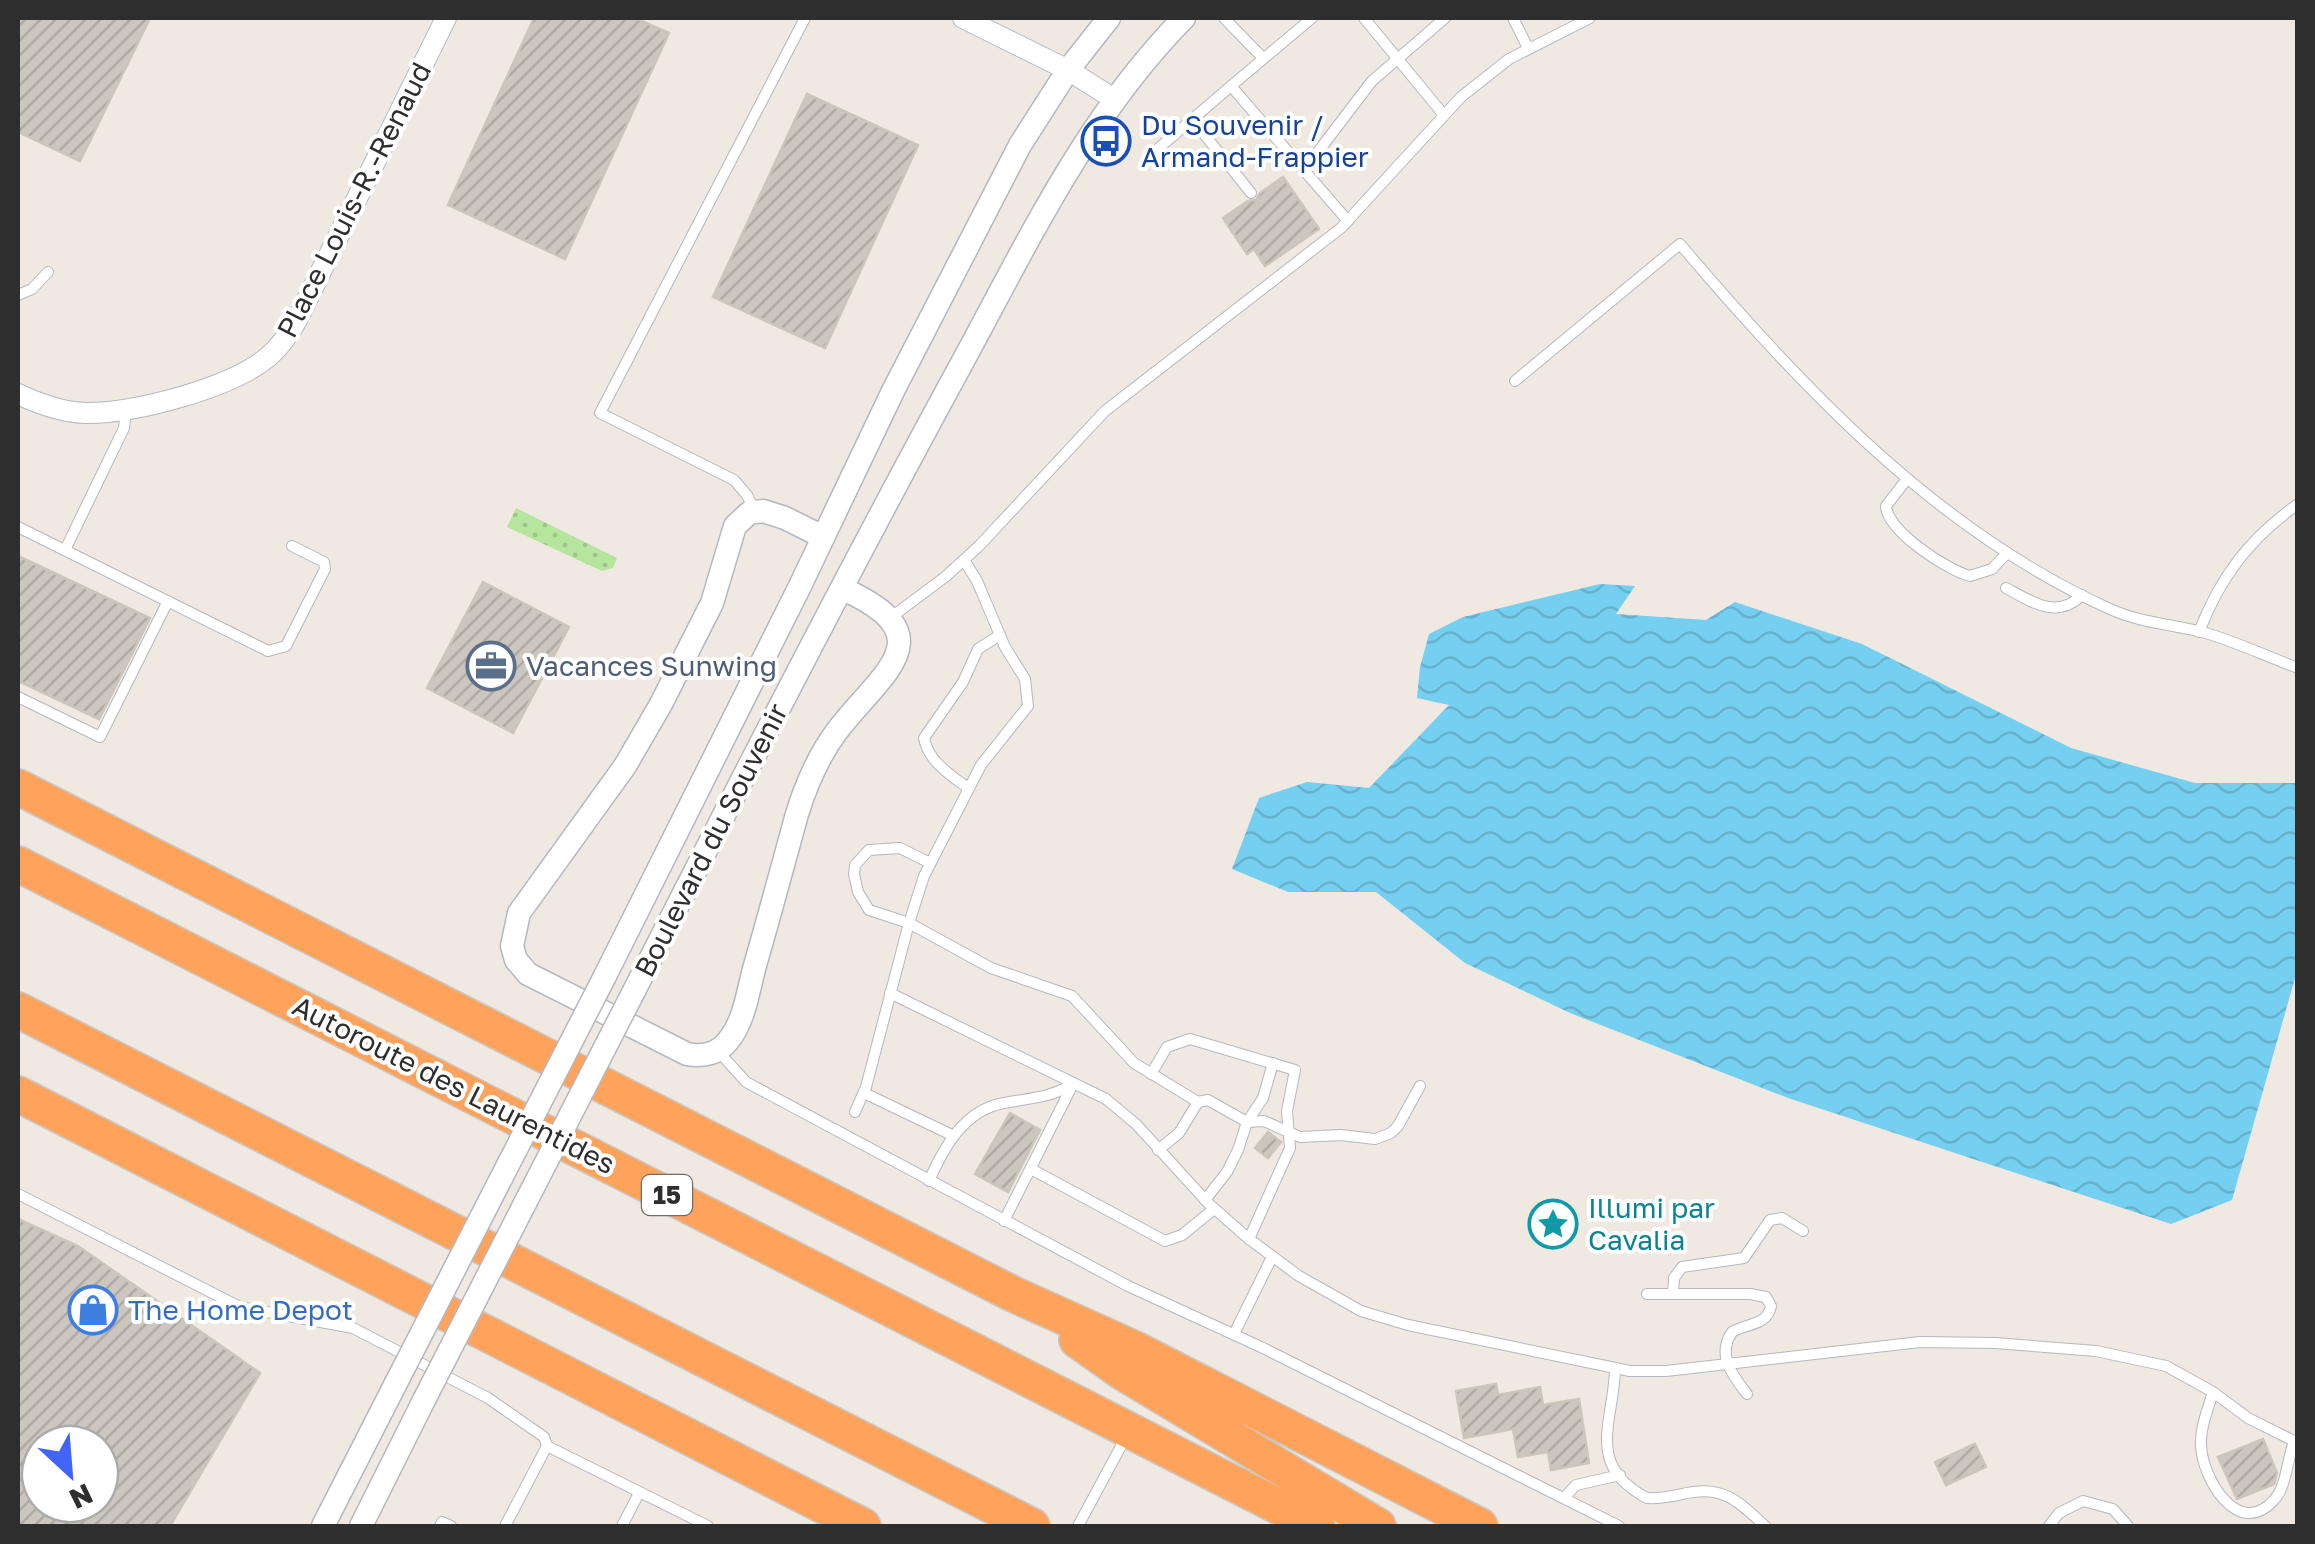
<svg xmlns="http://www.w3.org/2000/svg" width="2315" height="1544" viewBox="0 0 2315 1544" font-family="'Golos Text',sans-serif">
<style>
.grass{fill:url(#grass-dots)}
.water{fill:url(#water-waves)}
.building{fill:url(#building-hatch);stroke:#cbc5ba;stroke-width:2.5;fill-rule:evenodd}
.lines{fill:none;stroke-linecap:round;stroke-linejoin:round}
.service-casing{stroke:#b4b7c1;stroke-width:12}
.minor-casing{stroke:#b4b7c1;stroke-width:22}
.tertiary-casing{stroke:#b4b7c1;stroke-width:25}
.motorway-casing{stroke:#c9c9c9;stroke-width:38}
.service{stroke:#fff;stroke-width:10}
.minor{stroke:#fff;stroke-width:20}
.tertiary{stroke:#fff;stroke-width:22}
.motorway{stroke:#ffa35c;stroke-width:35}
.tertiary-bridge-casing{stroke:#b4b7c1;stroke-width:25;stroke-linecap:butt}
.tertiary-bridge{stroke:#fff;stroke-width:22}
.labels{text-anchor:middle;stroke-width:8;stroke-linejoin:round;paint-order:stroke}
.shield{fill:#fff;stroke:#6d6d6d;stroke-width:2.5}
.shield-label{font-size:25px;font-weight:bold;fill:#2e2e2e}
.transit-label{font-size:28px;fill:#164399;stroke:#fff;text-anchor:start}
.street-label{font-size:28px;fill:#2e2e2e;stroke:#fff}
.service-label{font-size:28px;fill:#4e5e75;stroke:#fff;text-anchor:start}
.culture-label{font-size:28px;fill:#0d838f;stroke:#fff;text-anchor:start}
.shop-label{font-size:28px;fill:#366cbe;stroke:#fff;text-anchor:start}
</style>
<defs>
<pattern id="grass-dots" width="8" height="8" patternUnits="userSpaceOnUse" patternTransform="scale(2.5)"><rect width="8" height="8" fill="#b6e59e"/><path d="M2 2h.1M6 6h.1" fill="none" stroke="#9dc588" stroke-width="1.8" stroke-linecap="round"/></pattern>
<pattern id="water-waves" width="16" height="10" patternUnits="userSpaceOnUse" patternTransform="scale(2.5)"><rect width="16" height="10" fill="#75cff0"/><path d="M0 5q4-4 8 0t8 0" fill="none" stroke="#66b2ce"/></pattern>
<pattern id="building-hatch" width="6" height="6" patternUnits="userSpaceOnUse" patternTransform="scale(2.5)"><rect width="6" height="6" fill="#cbc7bf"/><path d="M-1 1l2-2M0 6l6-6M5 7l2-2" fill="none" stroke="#afaba4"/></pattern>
</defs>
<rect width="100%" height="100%" fill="#efe9e1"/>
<polygon class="grass" points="516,508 617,558 613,568 602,571 507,527"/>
<polygon class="water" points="1600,584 1635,586 1616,614 1706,620 1735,602 1862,644 2071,748 2195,783 2297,783 2297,971 2232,1200 2171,1224 1788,1098 1570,1013 1465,963 1376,892 1288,892 1232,869 1259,798 1307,782 1369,788 1449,705 1417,698 1420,667 1429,634 1463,617"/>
<g class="building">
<polygon points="18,18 150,18 80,161 18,132"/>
<polygon points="534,18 635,18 669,33 565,259 448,205"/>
<polygon points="807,94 918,145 825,348 713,297"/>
<polygon points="1283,177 1319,229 1265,266 1254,249 1247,254 1223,218 1248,201 1256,200 1260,193"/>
<polygon points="18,556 150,618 99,719 18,681"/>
<polygon points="483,582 569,627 513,733 427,688"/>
<polygon points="1010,1113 1040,1130 1008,1192 975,1174"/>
<polygon points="1268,1132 1281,1142 1268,1158 1255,1148"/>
<path d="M18 1219 78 1246 260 1373 170 1526H18ZM40 1444H100V1504H40Z"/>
<polygon points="1496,1384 1498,1395 1540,1387 1543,1405 1579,1399 1589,1463 1551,1470 1548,1452 1518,1457 1513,1429 1464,1438 1456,1391"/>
<polygon points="2263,1439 2277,1473 2274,1484 2237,1499 2218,1457"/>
<polygon points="1975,1444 1986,1467 1946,1485 1935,1462"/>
</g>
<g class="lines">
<g class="service-casing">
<g id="service">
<polyline points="1224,18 1263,58"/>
<polyline points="1312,18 1231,86 1348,221"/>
<polyline points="1364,18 1443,114"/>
<polyline points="1513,18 1528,48"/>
<polyline points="1192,119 1251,193"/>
<polyline points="1153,153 1231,86"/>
<polyline points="1304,170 1372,81 1445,18"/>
<polyline points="18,295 32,289 48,272"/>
<path d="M1515 381 1680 244C1800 386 1938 532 2110 609 2139 622 2167 624 2198 631 2231 639 2265 656 2298 668"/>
<path d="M1907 479 1886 506C1887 531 1947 570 1970 576L1992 569 2007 553"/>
<polyline points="755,512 747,495 734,480 600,413 805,18"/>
<polyline points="18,527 268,651 286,646 325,569 324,562 292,546"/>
<polyline points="65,550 124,428 126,410"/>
<path d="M2006 588C2032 602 2057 620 2082 595"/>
<polyline points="890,618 945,577 979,546 1105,411 1341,228 1461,97 1509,59 1590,18"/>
<path d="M2199 632C2220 577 2250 538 2298 504"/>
<polyline points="18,697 100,737 168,601"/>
<path d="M968 788C950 775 928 761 924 738L963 682 978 649 1000 635"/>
<polyline points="930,863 900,848 869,850 855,865 854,874 858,892 869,910 909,923 991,968 1072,996 1134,1063 1198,1102 1179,1133 1158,1150"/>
<polyline points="890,993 1106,1099 1136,1124 1208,1203 1249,1239 1299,1276 1361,1311 1408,1325 1630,1371 1666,1371 1920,1342 1995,1343 2096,1351 2166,1366 2213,1392 2248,1418 2298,1443"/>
<polyline points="718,1051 746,1082 1128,1286 1261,1347 1619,1526"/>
<polyline points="1151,1074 1167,1047 1190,1039 1295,1070 1287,1111 1290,1148 1249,1239"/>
<polyline points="864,1093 954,1136"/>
<polyline points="1198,1102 1208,1100 1247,1122 1264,1121 1300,1137 1341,1135 1375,1139 1391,1133 1398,1126 1420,1086"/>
<polyline points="855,1112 866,1087 909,923 924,876 981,765 1028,706 1025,679 1005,647 977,581 964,560"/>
<polyline points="1031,1169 1165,1241 1182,1235 1214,1209"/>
<path d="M929 1181C944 1147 964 1110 1004 1103 1030 1098 1050 1098 1073 1084"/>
<polyline points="18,1194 240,1307 353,1328 488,1398 544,1437 547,1446 708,1526"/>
<polyline points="1205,1200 1227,1172 1238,1150 1247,1122 1263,1098 1273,1063"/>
<polyline points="1004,1221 1073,1084"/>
<path d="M1647 1294H1750L1766 1297 1771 1306C1767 1326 1747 1323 1732 1332 1716 1355 1733 1376 1747 1394"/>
<polyline points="1673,1294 1674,1278 1682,1267 1744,1258 1770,1220 1782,1218 1803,1231"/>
<polyline points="1234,1334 1272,1257"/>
<path d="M1615 1369C1614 1421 1584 1465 1647 1498 1661 1499 1673 1496 1687 1493 1724 1485 1740 1503 1765 1526"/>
<path d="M2213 1392C2208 1409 2200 1428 2201 1445 2202 1478 2238 1540 2274 1500 2287 1486 2287 1459 2294 1442"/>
<polyline points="1564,1498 1576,1485 1620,1475"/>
<polyline points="440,1526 442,1522 451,1526"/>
<polyline points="505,1526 547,1446"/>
<polyline points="622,1526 639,1493"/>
<polyline points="1078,1526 1127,1435"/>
<polyline points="2049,1526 2059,1513 2083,1501 2113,1509 2128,1526"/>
</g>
</g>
<g class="minor-casing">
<g id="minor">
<polyline points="963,18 1068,70 1114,99"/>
<path d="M18 394C39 404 61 412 85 413 133 414 231 388 268 357 281 346 289 334 297 320L446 18"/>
</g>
</g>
<g class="tertiary-casing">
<g id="tertiary">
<path d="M823 537 785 518 763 511 749 513 735 526 712 603 661 704 625 766 519 913 512 946 516 960 528 974 687 1054C702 1057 718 1054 728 1041 744 1022 748 992 754 969 769 917 783 865 797 814 806 785 819 755 837 731 881 673 948 636 843 589"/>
<polyline points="605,976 800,586 893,391 1020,145 1068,70 1109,18"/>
<path d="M634 991C739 785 845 578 956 374 1024 250 1084 119 1184 18"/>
<polyline points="323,1526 395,1385"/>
<polyline points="361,1526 424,1400"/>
</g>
</g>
<g class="motorway-casing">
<g id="motorway">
<polyline points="18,787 1013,1294 1135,1349 1480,1526"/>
<polyline points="18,864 1317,1526"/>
<polyline points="18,1010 1032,1526"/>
<polyline points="18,1094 863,1526"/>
<polyline points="1077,1340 1122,1372 1378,1526"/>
</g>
</g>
<use href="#service" class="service"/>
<use href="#minor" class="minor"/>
<use href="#tertiary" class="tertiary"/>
<use href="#motorway" class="motorway"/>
<g class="tertiary-bridge-casing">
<g id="tertiary-bridge">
<polyline points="395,1385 605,976"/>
<polyline points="424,1400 634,991"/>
</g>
</g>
<use href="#tertiary-bridge" class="tertiary-bridge"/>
</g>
<defs>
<g id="bus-ring" transform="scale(2.5)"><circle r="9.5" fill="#fff" stroke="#1a4fb4" stroke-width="1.5"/><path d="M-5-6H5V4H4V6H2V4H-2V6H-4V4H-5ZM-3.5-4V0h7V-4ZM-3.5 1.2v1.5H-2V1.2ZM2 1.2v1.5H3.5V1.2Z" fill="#1a4fb4"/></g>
<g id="office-ring" transform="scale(2.5)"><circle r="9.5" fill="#fff" stroke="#5c6f8a" stroke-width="1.5"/><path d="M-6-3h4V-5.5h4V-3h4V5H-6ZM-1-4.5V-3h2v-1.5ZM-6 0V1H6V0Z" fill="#5c6f8a"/></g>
<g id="sight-ring" transform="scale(2.5)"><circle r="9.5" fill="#fff" stroke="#0f9aa8" stroke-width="1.5"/><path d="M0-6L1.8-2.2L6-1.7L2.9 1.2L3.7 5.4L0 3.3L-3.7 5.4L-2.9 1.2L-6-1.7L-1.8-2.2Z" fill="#0f9aa8"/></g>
<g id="shop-ring" transform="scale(2.5)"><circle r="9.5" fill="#fff" stroke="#3f7fe0" stroke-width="1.5"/><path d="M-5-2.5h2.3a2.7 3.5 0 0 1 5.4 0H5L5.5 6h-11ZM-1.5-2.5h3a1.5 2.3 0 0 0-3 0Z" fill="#3f7fe0"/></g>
</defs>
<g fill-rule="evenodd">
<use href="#bus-ring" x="1106" y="141"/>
<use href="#office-ring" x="491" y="666"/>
<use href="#sight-ring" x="1553" y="1224"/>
<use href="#shop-ring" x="93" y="1310"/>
</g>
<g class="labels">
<rect class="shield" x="642" y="1175" width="50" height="40" rx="8"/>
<g class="shield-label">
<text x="667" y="1204">15</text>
</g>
<g class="transit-label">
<text x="1141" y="135">Du Souvenir /<tspan x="1141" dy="32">Armand-Frappier</tspan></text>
</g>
<g class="street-label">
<text transform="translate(354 200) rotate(-63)" y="10">Place Louis-R.-Renaud</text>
<text transform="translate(711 840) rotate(-63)" y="10">Boulevard du Souvenir</text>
<text transform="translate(454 1085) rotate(27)" y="10">Autoroute des Laurentides</text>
</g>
<g class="service-label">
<text x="526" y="676">Vacances Sunwing</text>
</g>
<g class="culture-label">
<text x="1588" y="1218">Illumi par<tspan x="1588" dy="32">Cavalia</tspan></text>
</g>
<g class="shop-label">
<text x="128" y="1320">The Home Depot</text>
</g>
</g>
<rect width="2315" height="1544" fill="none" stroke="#2e2e2e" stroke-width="40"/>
<g transform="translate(70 1474) rotate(154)"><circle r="48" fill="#ffffff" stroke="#ababab" stroke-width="2.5"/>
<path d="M0-8L18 38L0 25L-18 38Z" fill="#4264fb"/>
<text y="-15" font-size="28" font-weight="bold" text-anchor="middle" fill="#2e2e2e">N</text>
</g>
</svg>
